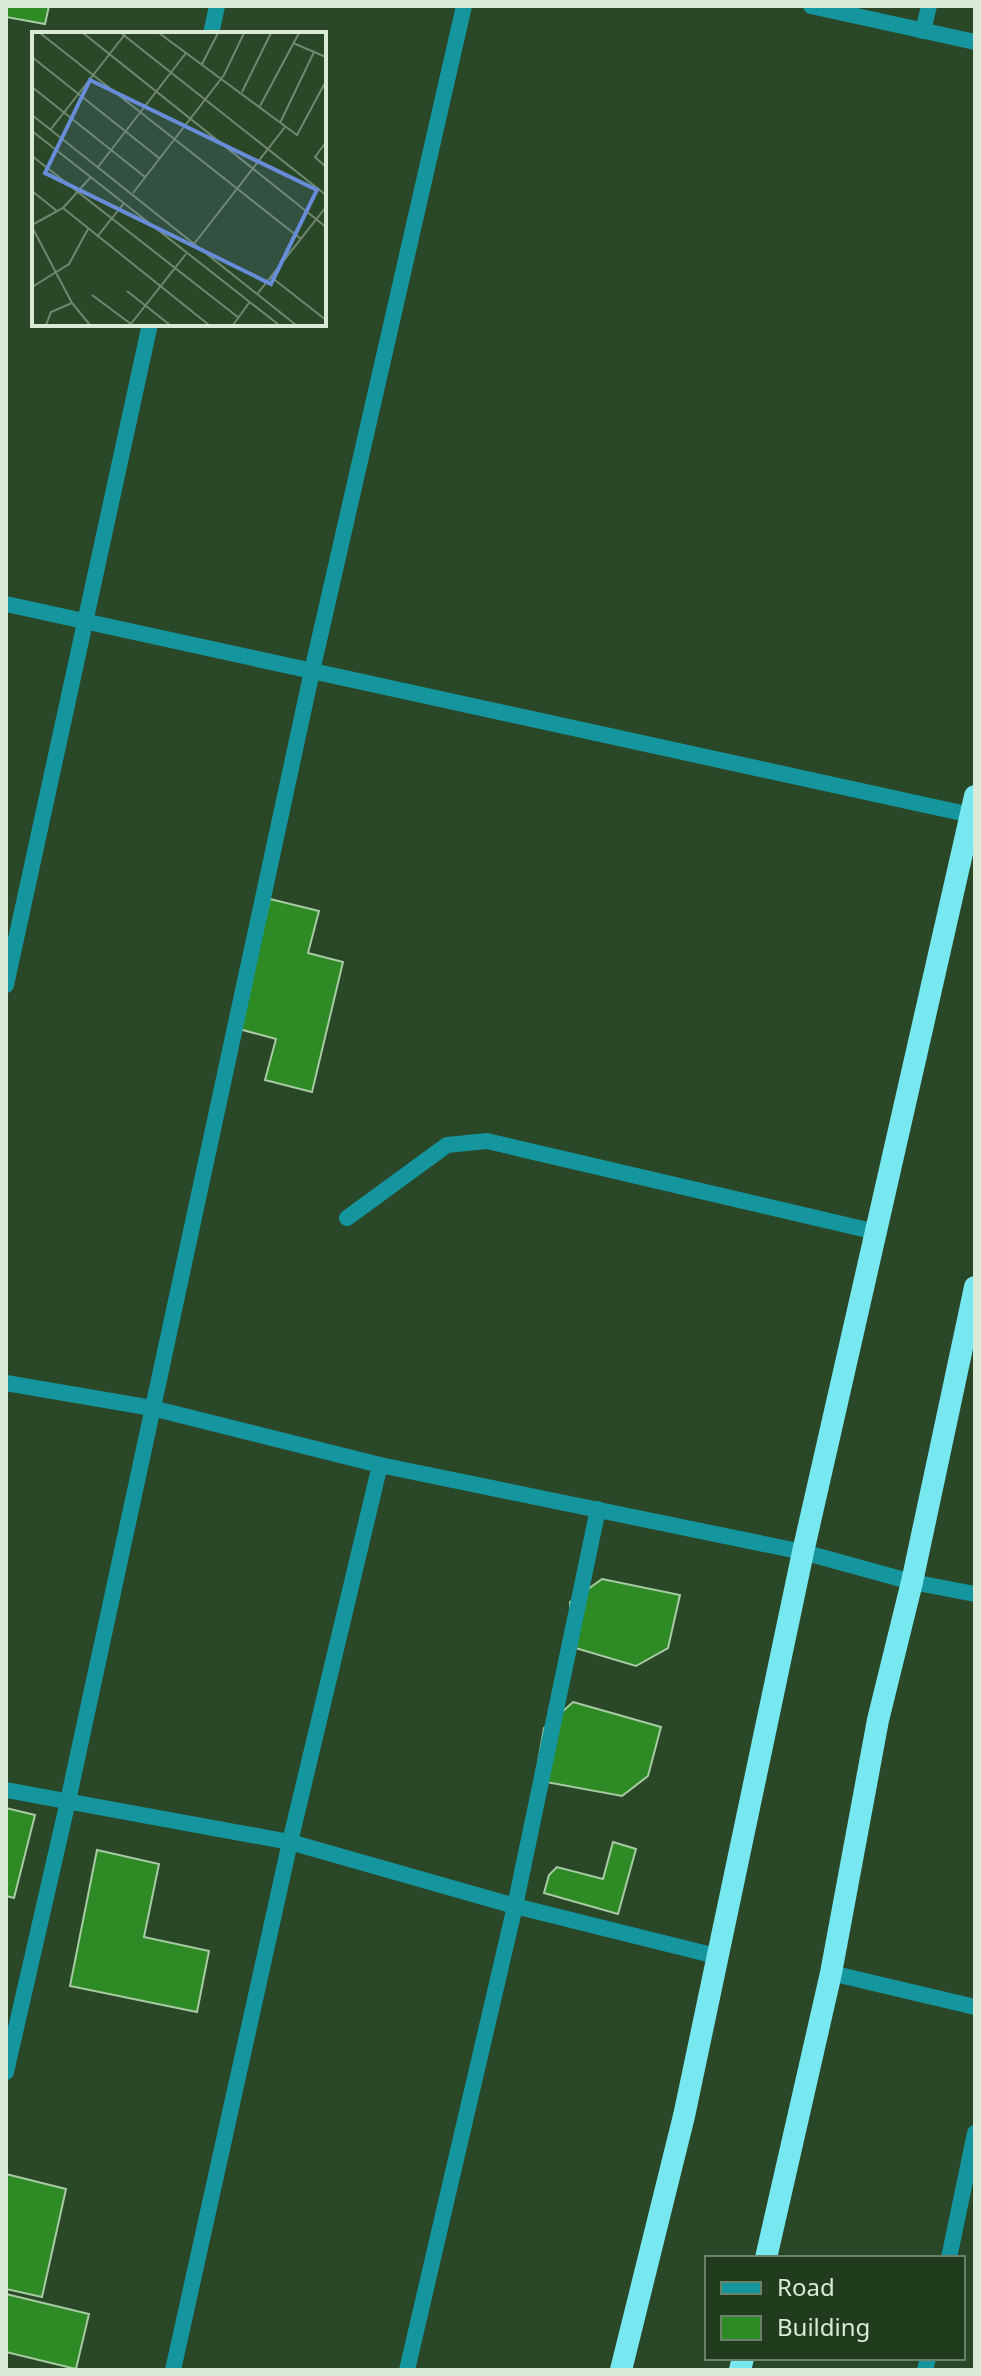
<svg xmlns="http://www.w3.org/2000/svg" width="981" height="2376" viewBox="0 0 981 2376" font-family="'Noto Sans',sans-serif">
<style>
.building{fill:#2d8a24;stroke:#a8caa4;stroke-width:2}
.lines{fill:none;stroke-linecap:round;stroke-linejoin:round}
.service{stroke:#15959d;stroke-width:16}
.minor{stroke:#15959d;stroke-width:16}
.trunk{stroke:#78e8f0;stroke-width:22}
.inset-road{fill:none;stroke:#70886d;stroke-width:2}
.view{fill:#688cd8;fill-opacity:0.15;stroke:#688cd8;stroke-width:4}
.inset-edge{fill:none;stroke:#d9ead7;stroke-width:4}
</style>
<rect width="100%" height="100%" fill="#2a4727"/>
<g class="building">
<polygon points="6,6 49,6 45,24 6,17"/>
<polygon points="270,899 319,911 308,953 343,962 312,1092 265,1080 276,1039 239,1029"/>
<polygon points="602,1579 680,1595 668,1648 636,1666 572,1647 570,1602"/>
<polygon points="573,1702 661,1727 648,1776 622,1796 535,1780 544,1728"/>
<polygon points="6,1808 35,1815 14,1898 6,1896"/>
<polygon points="613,1842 636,1849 618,1914 544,1893 549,1875 557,1867 603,1879"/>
<polygon points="97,1850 159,1864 144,1937 209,1951 197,2012 70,1986"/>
<polygon points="6,2174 66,2189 42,2297 6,2289"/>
<polygon points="6,2294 89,2314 76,2369 6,2352"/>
</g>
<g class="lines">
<polyline class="service" points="347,1218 447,1145 487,1141 876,1232"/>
<g class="minor">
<polyline points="811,6 975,42"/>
<polyline points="923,31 929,6"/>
<polyline points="211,34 217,6"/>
<polyline points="6,604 971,815"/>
<polyline points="6,985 150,324"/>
<polyline points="6,1383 152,1408 380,1465 803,1552 912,1582 975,1594"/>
<polyline points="6,1790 290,1842 515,1906 716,1956"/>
<polyline points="831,1973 975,2007"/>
<polyline points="6,2072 68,1801 312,671 464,6"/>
<polyline points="949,2258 975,2133"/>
<polyline points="173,2370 290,1842 380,1465"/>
<polyline points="407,2370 515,1906 598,1509"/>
<polyline points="925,2370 928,2358"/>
</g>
<g class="trunk">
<polyline points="766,2258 831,1973 878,1720 912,1582 975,1287"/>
<polyline points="621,2370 684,2116 803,1552 975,796"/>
<polyline points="740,2370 743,2358"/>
</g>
</g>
<g transform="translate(32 32)">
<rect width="294" height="294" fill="#2a4727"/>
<path class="inset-road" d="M8 1 269 207M51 1 294 195M89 1 294 163M127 1 265 103 294 49M261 11 294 25M0 25 127 126M170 32 186 1M0 55 113 145M210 60 239 1M228 74 267 1M0 83 264 293M248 91 282 20M19 97 94 1M0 99 247 293M294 110 283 125 294 135M0 124 207 286M66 135 154 21M0 159 25 179M101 161 192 43 212 1M31 176 177 293M0 193 31 176 58 146M0 195 40 271 58 293M65 205 92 171M162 212 253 95M239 245 294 288M0 255 37 232 56 197M95 259 138 293M226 261 294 175M60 263 99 292M14 293 19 280 40 271M98 293 154 222M201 293 217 271"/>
<path class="view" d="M58 48 285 158 239 252 13 141Z"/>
<rect width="294" height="294" class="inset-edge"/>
</g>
<rect width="981" height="2376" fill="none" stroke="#d9ead7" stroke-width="16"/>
<rect x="705" y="2256" width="260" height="104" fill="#203c1d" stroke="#6a8267" stroke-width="2"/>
<rect x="721" y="2282" width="40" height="12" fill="#15959d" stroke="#6a8267" stroke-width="2"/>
<text x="777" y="2296" font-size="24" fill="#d9ead7">Road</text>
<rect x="721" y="2316" width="40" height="24" fill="#2d8a24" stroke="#6a8267" stroke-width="2"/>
<text x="777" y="2336" font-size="24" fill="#d9ead7">Building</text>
</svg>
